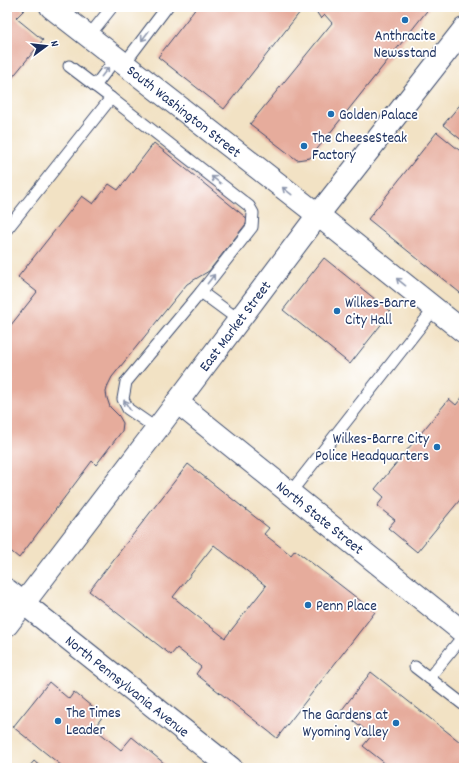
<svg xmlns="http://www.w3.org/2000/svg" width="471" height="775" viewBox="0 0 471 775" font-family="Dekko,sans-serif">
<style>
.building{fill:#e6ac9c;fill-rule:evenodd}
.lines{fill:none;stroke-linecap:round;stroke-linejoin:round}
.service-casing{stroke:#3b4a6d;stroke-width:13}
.minor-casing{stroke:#3b4a6d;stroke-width:24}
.tertiary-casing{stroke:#3b4a6d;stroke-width:24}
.secondary-casing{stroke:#3b4a6d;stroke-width:24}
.service{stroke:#fff;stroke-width:11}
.minor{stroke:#fff;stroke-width:22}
.tertiary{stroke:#fff;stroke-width:22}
.secondary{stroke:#fff;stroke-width:22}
.oneway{stroke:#8d97ae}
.poi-dot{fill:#1f6fb2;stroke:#fff;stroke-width:1.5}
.labels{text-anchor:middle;stroke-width:3.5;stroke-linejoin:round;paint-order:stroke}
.poi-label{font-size:15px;fill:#1b2f5e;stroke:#fff;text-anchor:start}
.street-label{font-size:15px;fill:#1b2f5e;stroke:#fff}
</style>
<rect width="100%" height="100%" fill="#fff"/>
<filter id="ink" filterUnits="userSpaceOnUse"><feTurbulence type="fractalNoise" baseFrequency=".025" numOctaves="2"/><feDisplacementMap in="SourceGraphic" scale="8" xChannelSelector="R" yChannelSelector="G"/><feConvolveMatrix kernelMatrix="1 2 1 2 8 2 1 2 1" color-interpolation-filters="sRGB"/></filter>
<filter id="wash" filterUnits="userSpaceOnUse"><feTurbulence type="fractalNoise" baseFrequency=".012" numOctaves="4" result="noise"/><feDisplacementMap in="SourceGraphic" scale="16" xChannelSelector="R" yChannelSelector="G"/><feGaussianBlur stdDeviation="0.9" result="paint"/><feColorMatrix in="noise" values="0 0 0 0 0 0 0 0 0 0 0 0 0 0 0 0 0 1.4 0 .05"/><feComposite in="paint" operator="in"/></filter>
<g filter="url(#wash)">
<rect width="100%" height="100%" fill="#f2e2c4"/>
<g id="blocks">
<g class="building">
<polygon points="7,7 20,7 24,10 16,18 43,40 7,84"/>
<polygon points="197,7 304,7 224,109 158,57"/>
<polygon points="306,7 430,7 310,158 297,160 250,124 332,23 325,15 321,19 314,8 311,12"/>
<polygon points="464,100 464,142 443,125"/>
<polygon points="437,132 464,154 464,296 368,219"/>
<polygon points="154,143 249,220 209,271 187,284 112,377 108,385 106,392 107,398 110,407 119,416 123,423 122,431 96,465 92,461 19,558 7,548 7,330 37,292 18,277 82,196 93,204 109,184 118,190"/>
<polygon points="324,258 391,312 350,364 283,310"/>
<polygon points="464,395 464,495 417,552 388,528 395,520 377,506 384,497 375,489 449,399 456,405"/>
<path d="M188 464 269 528 264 534 291 555 295 550 375 612 277 738 196 674 201 667 177 648 171 655 89 591ZM214 545 266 586 225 638 173 597Z"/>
<polygon points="371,672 464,745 464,768 391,768 363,746 372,735 341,711"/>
<polygon points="49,682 69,699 74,692 103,716 94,728 121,750 132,737 170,768 60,768 62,766 13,727"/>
<polygon points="34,761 42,768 28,768"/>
</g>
</g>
</g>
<g filter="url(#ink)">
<use href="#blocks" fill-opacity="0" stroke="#3b4a6d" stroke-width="1"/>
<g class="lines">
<g class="service-casing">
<g id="service">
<polyline points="88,37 112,7"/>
<polyline points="124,64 167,7"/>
<polyline points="95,86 116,58"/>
<polyline points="111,98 249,206 253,213 252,227 201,292 126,382 123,399 128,409 157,429"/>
<polyline points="7,229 111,98 69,66"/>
<polyline points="201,292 239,320"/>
<polyline points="290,493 434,309"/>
<polyline points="415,667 464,705"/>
<polyline points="429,678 464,635"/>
</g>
</g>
<g class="minor-casing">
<g id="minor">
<path id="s1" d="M177 402 464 633"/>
</g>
</g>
<g class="tertiary-casing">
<g id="tertiary">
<path id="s2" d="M51 7 318 215 464 332"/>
</g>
</g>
<g class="secondary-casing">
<g id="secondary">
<path id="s3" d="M7 590 231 768"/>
<path id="s4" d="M7 625 157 429 318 215 464 29"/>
</g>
</g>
<use href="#service" class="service"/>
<use href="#minor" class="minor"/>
<use href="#tertiary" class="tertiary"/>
<use href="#secondary" class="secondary"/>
</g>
<defs><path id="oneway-shaft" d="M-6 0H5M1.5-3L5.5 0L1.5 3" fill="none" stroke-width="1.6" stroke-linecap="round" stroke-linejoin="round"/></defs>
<g class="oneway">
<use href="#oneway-shaft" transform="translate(145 36) rotate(127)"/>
<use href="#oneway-shaft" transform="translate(105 72) rotate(-52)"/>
<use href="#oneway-shaft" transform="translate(216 180) rotate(-142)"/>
<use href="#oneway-shaft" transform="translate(287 191) rotate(-142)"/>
<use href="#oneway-shaft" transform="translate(211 279) rotate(-52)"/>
<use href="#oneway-shaft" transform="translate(401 282) rotate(-141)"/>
<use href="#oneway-shaft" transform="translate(127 405) rotate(-122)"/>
</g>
</g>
<g class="poi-dot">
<circle cx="405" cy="20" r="4"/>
<circle cx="331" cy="114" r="4"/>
<circle cx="304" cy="146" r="4"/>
<circle cx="337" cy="311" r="4"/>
<circle cx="437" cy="447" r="4"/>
<circle cx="308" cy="605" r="4"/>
<circle cx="58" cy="721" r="4"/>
<circle cx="396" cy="723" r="4"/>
</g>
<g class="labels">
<g class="poi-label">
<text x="405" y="40" text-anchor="middle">Anthracite<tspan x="405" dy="17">Newsstand</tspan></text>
<text x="339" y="119">Golden Palace</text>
<text x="312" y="142">The CheeseSteak<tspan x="312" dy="17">Factory</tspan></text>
<text x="345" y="307">Wilkes-Barre<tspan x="345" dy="17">City Hall</tspan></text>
<text x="429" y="443" text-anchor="end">Wilkes-Barre City<tspan x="429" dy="17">Police Headquarters</tspan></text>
<text x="316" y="610">Penn Place</text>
<text x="66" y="717">The Times<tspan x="66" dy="17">Leader</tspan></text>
<text x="388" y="719" text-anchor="end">The Gardens at<tspan x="388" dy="17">Wyoming Valley</tspan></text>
</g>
<g class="street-label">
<text dy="5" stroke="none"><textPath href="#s2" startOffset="169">South Washington Street</textPath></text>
<text dy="5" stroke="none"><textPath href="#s4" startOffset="376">East Market Street</textPath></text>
<text dy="5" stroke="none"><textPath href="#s1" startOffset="184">North State Street</textPath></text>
<text dy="5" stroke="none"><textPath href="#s3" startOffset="154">North Pennsylvania Avenue</textPath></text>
</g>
</g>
<rect width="471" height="775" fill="none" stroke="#fff" stroke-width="24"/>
<g transform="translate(46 46) rotate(75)" stroke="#ffffff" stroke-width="3" paint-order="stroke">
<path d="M0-3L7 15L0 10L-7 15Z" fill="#1b2f5e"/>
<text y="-6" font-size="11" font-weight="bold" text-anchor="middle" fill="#1b2f5e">N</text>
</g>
</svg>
